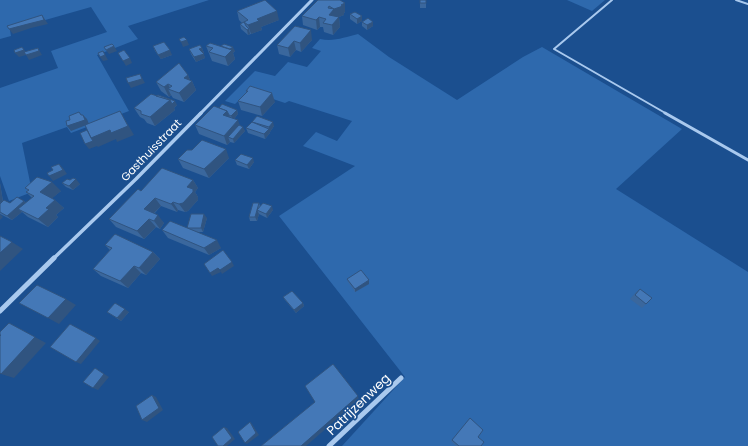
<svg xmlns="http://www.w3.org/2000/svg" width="748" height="446" viewBox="0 0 748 446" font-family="Poppins,sans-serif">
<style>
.green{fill:#2e69ad}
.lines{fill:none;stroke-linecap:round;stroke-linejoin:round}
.lane-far1{stroke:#a9c9ee;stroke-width:2}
.lane{stroke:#a9c9ee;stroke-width:3}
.street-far2{stroke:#a9c9ee;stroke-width:3}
.street-far1{stroke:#a9c9ee;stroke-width:3.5}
.street{stroke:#a9c9ee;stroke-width:5}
.wall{fill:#3a679d}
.shaded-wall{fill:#305480}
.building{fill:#4478b7;stroke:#305480;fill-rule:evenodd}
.labels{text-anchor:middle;stroke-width:3.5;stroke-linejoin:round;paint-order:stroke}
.street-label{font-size:11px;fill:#fff;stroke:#1b4f8f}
.near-street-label{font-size:13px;fill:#fff;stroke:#1b4f8f}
</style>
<rect width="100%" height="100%" fill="#1b4f8f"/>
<g class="green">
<polygon points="0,0 209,0 128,26 138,39 97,55 129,111 71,133 67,127 22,143 32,192 9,201 0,176 0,88 58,68 51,51 107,32 91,7 10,30 11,36 0,39"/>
<polygon points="567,0 605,0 592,11"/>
<path d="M358 34 389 57 457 100 523 57 542 47 682 129 616 189 748 272V446H342L405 377 279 216 355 166 303 146 316 132 337 141 352 121 289 101 285 103 249 91 235 104 225 101 255 71 275 76 288 62 307 67 321 51 312 48 320 39C334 42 345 37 358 34Z"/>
</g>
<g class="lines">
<g class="lane-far1">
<polyline points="612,0 554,49 667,114"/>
<polyline points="736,0 748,4"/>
</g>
<polyline class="lane" points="665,113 748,160"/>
<polyline class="street-far2" points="200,114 312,0"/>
<polyline class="street-far1" points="53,259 136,179 201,113"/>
<g class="street">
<polyline points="0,311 54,258"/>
<polyline points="329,446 401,378"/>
</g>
</g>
<g class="wall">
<polygon points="318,0 345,3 345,12 344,13 344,15 339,17 340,27 333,35 324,32 323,27 320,27 317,30 303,25 302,16"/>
<rect x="420" y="0" width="6" height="8"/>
<polygon points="237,11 279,20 261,27 262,30 248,35 241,29 240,24 242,23 239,20"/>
<polygon points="350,14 362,16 362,21 357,24 350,19"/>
<polygon points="362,22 373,26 367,30 362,26"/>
<polygon points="295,26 312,40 301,52 296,50 290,57 279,54 277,45"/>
<polygon points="153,46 172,55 161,59 155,51"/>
<polygon points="206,46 235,51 233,53 235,59 228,66 212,61"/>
<polygon points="202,48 204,53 203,53 205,58 196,62 191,54 189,49"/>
<polygon points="188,75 190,80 192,81 196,90 184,102 173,98 171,95 169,97 161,91 156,82"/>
<polygon points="246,91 275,102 262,116 241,110 238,101 246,93"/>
<polygon points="177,105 174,108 175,110 155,126 147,123 144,119 140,117 134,108"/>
<polygon points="219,108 237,110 238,114 234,119 245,131 234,143 230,142 227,145 199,134 195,125"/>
<polygon points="252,122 274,126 270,132 270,133 265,139 248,133 246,128 252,123"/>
<polygon points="229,158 209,178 183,168 178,159"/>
<polygon points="235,160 254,162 249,169 237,165"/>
<polygon points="193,180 198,188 195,192 198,197 198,200 188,211 185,212 178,210 177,212 161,206 154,214 164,223 160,229 156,227 144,239 116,227 109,219 141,191"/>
<polygon points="0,183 3,201 10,203 24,201 26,203 32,198 26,192 28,190 25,188 61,191 52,198 64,208 56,215 58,217 48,227 28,217 22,212 12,220 0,214 0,204 1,203 0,203"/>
<polygon points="62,183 80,184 73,190 66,187"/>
<polygon points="259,203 260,206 273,210 267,218 259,214 257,221 250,221 249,217"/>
<polygon points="207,218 203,232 196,232 221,248 209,255 168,238 162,230 187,228"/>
<polygon points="105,245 153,252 160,259 146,275 141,273 128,288 101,276 93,269 110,250"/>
<polygon points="347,279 369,280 369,284 355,292 348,282"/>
<polygon points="640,289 646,304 642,308 630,299 636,292"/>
<polygon points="283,297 303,303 304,306 296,313 285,300"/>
<polygon points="107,312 129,312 121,321"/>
<polygon points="470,418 481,446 456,446 451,441"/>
</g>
<g class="shaded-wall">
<polygon points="345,3 345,12 344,13 344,15 334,19 329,15 334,9"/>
<polygon points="277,11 279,20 261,27 262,30 251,34 248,25 257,19"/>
<polygon points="42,15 48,24 31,28 13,34 9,29"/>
<polygon points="362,16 362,21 357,24 357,19"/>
<polygon points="319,17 320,27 317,30 316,20"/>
<polygon points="339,17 340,27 333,35 332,25"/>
<polygon points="373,22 373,26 367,30 367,25"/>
<polygon points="249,29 250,34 248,35 247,30"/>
<polygon points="311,30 312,40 301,52 300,43"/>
<polygon points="187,40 189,45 183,47 181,42"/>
<polygon points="294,41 296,50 290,57 288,48"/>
<polygon points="114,46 117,51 109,54 106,50"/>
<polygon points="22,47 26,52 38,48 42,55 29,60 26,55 19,57 15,53"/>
<polygon points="233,47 235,51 233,53 235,59 228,66 225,57 227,52"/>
<polygon points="202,48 204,53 201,54 199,49"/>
<polygon points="170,50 172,55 161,59 158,55"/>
<polygon points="103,51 108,60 103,61 100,57"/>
<polygon points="204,54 205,58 196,62 194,57"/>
<polygon points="130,58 132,63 126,66 123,61"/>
<polygon points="140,74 145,83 131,88 128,83"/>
<polygon points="188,75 191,82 192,81 196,90 184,102 179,93 184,78"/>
<polygon points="168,84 171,90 168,89 171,95 169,97 164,87"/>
<polygon points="272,93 275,102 262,116 260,107"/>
<polygon points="170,100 175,101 177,105 174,108 175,110 155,126 150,117"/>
<polygon points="237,110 238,114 233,120 231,116"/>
<polygon points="120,111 134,135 117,142 116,139 98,147 97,146 89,149 85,144 91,138"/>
<polygon points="227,111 231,120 223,115"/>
<polygon points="79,112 83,117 83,115 87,119 89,124 71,131 67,126 81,115"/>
<polygon points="238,120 241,129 243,127 245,131 234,143 233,139 228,137 230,142 227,145 224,136"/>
<polygon points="273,122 274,126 270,132 270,133 265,139 264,134 269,129 269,127"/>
<polygon points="226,149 229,158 209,178 204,169"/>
<polygon points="253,158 254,162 249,169 247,165"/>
<polygon points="59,164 63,168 67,174 53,181 49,176"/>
<polygon points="76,179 80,184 73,190 69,186"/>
<polygon points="193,180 198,188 195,192 198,197 198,200 188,211 185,212 179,204 187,187"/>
<polygon points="52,182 61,191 49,201 40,192"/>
<polygon points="0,183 3,202 0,203"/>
<polygon points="155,198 161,206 150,217 144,209"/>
<polygon points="55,200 64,208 56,215 58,217 48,227 38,219 46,208"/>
<polygon points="24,201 29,205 18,209 22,212 12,220 7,216"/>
<polygon points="173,202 178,210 177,212 171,204"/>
<polygon points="272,206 273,210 267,218 266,214"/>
<polygon points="257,210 259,214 257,221 255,217"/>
<polygon points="0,214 3,217 0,220"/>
<polygon points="204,214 207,218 203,232 201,228"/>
<polygon points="158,215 164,223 160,229 154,221"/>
<polygon points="149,219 156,227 144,239 137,231"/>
<polygon points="217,240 221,248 209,255 204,248"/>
<polygon points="12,242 23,249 0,271 0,253"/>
<polygon points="153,252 160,259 146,275 139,268"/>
<polygon points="232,262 234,266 222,274 220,270"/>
<polygon points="134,266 141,273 128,288 120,281"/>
<polygon points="218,268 221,272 212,276 210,273"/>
<polygon points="369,280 369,284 355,292 355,289"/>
<polygon points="66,299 76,305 59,324 48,318"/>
<polygon points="303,303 304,306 296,313 294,310"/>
<polygon points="125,309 129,312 121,321 117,318"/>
<polygon points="9,323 46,343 14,378 1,374"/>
<polygon points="96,338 100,341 81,364 76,362"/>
<polygon points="95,368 109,377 98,390 93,388"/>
<polygon points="152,395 156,397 163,410 147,422 142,420"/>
<polygon points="358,396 359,400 306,446 301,446"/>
<polygon points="250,422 252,424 259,435 247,444 245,443"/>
<polygon points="224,427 227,428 235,439 227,446 223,446"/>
</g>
<g class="building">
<polygon points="265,0 277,11 257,19 259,21 248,25 244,22 248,20 237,11"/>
<path d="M318 0H340L345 3 341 5 343 6 334 9 329 15 339 17 332 25 323 23 326 19 319 17 316 20 302 16ZM329 6 334 9 328 8Z"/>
<rect x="420" y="0" width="6" height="3"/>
<polygon points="355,12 362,16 357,19 350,14"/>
<polygon points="42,15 44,20 28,24 9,29 7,26"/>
<polygon points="368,18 373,22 367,25 362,22"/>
<polygon points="244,22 246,26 249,29 247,30 240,24"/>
<polygon points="295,26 311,30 300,43 294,41 288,48 277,45"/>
<polygon points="184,37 187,40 181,42 179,39"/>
<polygon points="164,42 170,50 158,55 153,46"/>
<polygon points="210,43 232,50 225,57 209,52 213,48 206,46"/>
<polygon points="112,44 114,46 106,50 104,47"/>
<polygon points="224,44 233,47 230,49 221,46"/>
<polygon points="200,45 202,48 199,49 204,54 194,57 189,49"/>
<polygon points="22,47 24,50 15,53 14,50"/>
<polygon points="38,48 39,51 26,55 24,52"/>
<polygon points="124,50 130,58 123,61 118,53"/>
<polygon points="103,51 105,55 100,57 98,53"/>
<polygon points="179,63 188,75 184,78 192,81 179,93 168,89 172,86 168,84 164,87 156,82"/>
<polygon points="140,74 142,79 128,83 126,78"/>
<polygon points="250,86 272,93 260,107 238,101 248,91 246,91"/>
<polygon points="151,94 170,100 150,117 141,114 141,111 134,108"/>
<polygon points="158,95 175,101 172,104 170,100 156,96"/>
<polygon points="222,104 237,110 231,116 229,115 227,111 219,108"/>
<polygon points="214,106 227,111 223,115 238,120 224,136 195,125"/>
<polygon points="120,111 128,126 111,133 110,130 91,138 85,125"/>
<polygon points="79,112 81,115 83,115 85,120 67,126 66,121 70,120 69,116"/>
<polygon points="257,116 273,122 269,127 252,122"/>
<polygon points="252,122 269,129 264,134 246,128"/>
<polygon points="239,125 243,127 233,139 228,137"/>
<polygon points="87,130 91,138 93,141 85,144 80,133"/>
<polygon points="202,140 226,149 204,169 178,159 187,150 192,150"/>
<polygon points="241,154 253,158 247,165 235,160"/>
<polygon points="59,164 63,170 49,176 47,173 53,170 51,167"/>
<polygon points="162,168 193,180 187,187 193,189 193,192 183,203 179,204 173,202 171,204 155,198 144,209 158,215 154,221 149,219 137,231 109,219 138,189 141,191"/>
<polygon points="37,177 52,182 40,192 55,200 46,208 49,209 38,219 18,209 34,196 26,192 29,190 25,188"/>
<polygon points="73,178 76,179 69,186 62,183 67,179 70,180"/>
<polygon points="17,197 24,201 7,216 0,212 0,204 4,200 10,203"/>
<polygon points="253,203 259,203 257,210 263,203 272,206 266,214 257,210 255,217 249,217"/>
<polygon points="191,214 204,214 201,228 187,228"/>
<polygon points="170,221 217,240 204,248 162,230"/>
<polygon points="115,234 153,252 139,268 134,266 120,281 93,269 112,248 105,245"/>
<polygon points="0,236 12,242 0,253"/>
<polygon points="223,250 232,262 220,270 218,268 210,273 204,264"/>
<polygon points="361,270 369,280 355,289 347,279"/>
<polygon points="37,285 66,299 48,318 19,303"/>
<polygon points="640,289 652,298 646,304 635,295"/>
<polygon points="292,291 303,303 294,310 283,297"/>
<polygon points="115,303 125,309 117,318 107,312"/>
<polygon points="9,323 35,337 1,374 0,373 0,336 1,335 0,335 0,332"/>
<polygon points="70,324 96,338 76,362 50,347"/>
<polygon points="333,364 358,396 301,446 261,446 315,402 305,386"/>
<polygon points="95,368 104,374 93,388 83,382"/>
<polygon points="152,395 159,408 142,420 136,406"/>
<polygon points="470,418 483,430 478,437 484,442 481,446 459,446 452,440"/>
<polygon points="250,422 256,433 245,443 238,432"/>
<polygon points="224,427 232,438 223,446 218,446 212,437"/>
</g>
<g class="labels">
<g class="street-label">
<text transform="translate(151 150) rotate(-46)" y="4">Gasthuisstraat</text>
</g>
<g class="near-street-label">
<text transform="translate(358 404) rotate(-44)" y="5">Patrijzenweg</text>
</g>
</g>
</svg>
